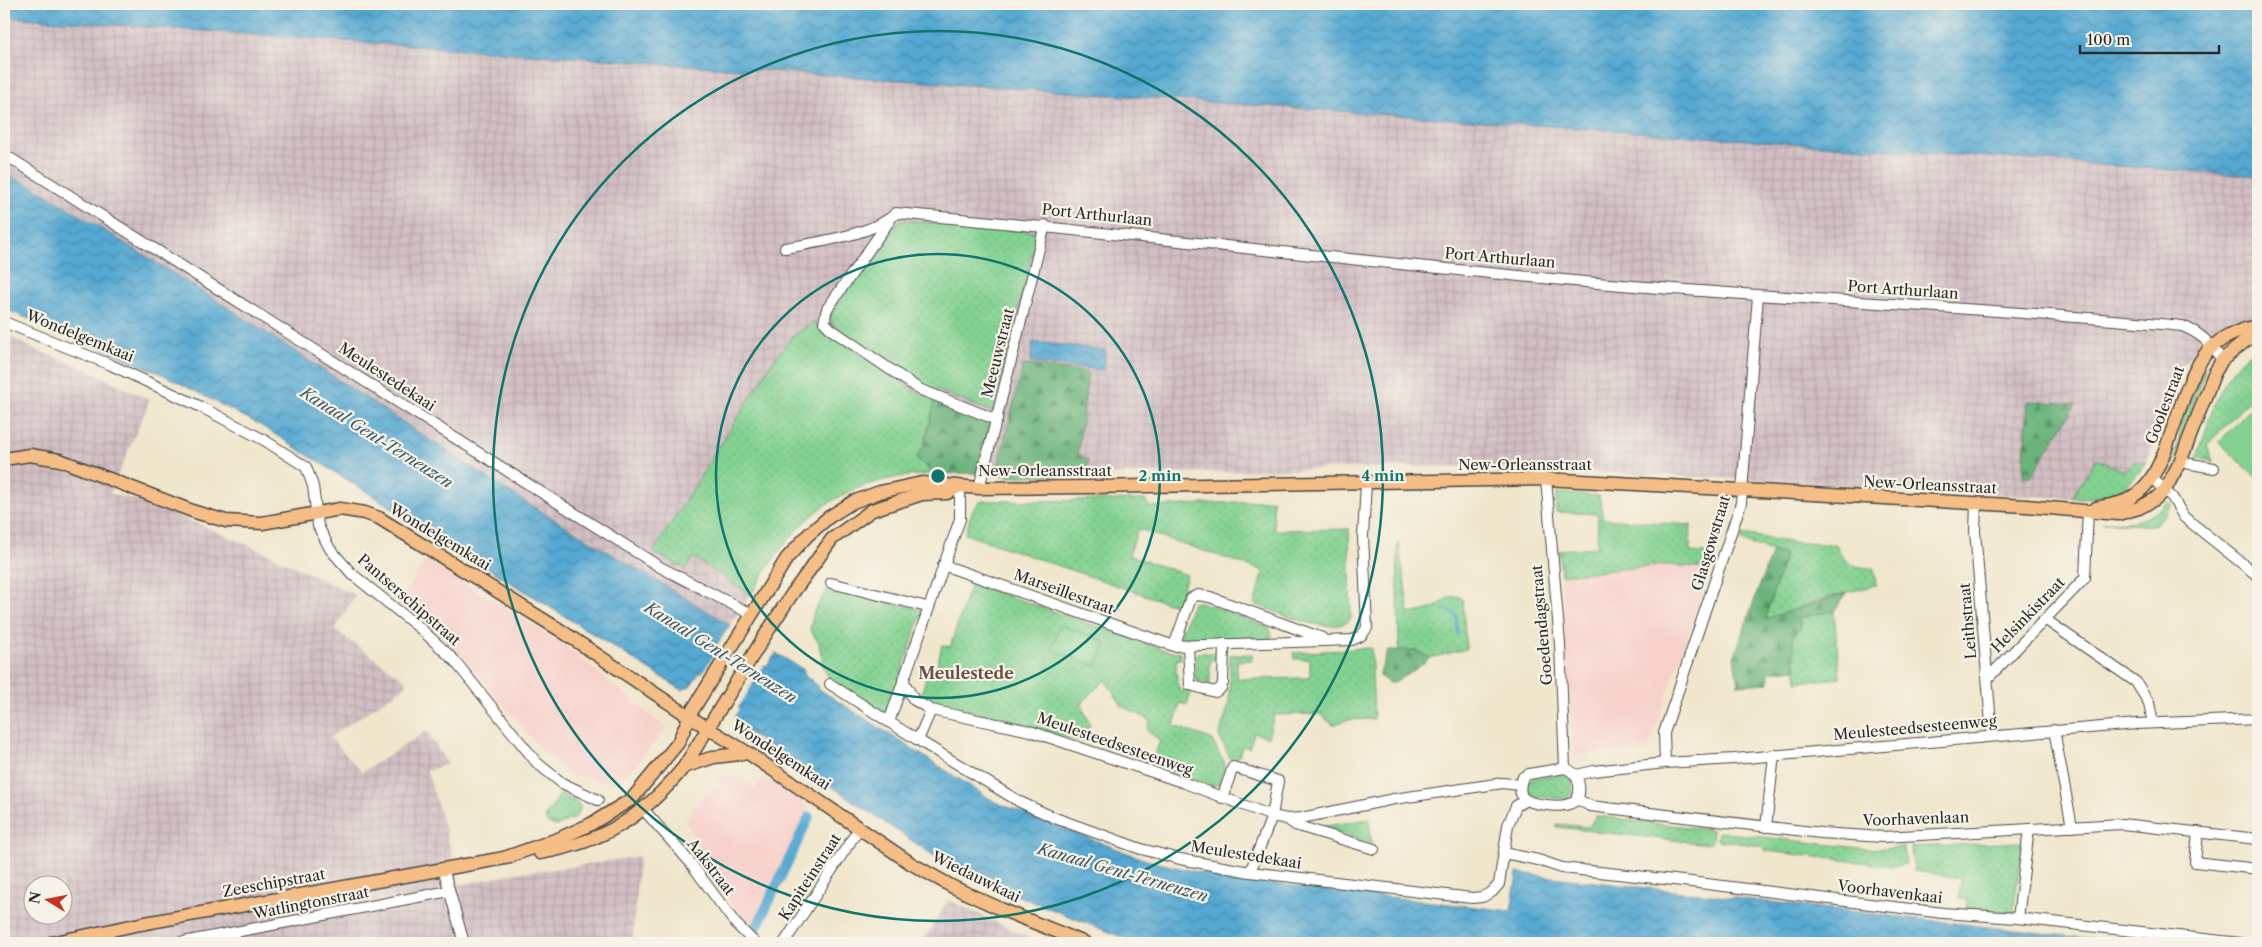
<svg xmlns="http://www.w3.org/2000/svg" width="2262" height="947" viewBox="0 0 2262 947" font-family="'Libre Caslon Text',serif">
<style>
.built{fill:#f7d0cb}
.industrial{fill:url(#industrial-grid);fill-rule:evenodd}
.green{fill:url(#green-dots);stroke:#577e5e}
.forest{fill:url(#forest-firs);stroke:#4a7053}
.pitch{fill:#83d291;stroke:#577e5e}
.water{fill:url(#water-waves);stroke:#406a7e}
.pier{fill:#f0e6cc}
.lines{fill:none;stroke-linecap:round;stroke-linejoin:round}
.stream{stroke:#55a8d1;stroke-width:2.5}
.canal{stroke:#55a8d1;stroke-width:10}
.minor-casing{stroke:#494743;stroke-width:12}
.major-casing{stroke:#494743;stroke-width:15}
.minor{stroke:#fff;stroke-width:10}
.major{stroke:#f5be86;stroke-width:12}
.ring{fill:none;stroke:#0f766e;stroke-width:2.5}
.labels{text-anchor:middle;stroke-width:4.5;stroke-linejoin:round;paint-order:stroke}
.street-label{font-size:15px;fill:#2b2b2b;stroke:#f7f3e8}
.water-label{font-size:16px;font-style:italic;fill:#3a5765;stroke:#f7f3e8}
.neighbourhood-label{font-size:16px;font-weight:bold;fill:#6a5144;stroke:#f7f3e8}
.centre{fill:#0f766e;stroke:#f7f3e8;stroke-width:2.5}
.ring-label{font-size:15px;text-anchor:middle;font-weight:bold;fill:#0f766e;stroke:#f7f3e8;stroke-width:4.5;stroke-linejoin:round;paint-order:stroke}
</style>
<defs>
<pattern id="industrial-grid" width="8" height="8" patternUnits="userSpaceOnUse" patternTransform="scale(1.25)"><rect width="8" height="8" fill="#d2bec2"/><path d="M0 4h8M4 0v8" fill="none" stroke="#b4a3a7"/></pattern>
<pattern id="green-dots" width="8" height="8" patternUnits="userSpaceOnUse" patternTransform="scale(1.25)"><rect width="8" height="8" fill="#83d291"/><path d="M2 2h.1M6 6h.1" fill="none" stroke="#71b47d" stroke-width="1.8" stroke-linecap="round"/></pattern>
<pattern id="forest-firs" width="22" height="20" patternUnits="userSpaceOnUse" patternTransform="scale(1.25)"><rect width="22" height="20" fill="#6ab47b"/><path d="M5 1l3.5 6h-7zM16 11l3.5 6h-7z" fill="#579365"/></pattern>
<pattern id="water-waves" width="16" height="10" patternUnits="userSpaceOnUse" patternTransform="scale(1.25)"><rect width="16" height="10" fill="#55a8d1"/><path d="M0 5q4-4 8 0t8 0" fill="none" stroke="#4789aa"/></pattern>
</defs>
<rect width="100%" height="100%" fill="#f7f3e8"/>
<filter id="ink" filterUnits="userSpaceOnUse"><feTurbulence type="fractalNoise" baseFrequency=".02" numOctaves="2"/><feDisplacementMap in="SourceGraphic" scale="10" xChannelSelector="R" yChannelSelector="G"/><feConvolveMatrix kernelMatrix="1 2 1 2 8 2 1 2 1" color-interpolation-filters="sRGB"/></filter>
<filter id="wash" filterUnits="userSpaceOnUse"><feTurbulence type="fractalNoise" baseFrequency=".0096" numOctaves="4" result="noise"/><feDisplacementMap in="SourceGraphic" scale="20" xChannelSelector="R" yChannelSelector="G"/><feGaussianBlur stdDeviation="1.12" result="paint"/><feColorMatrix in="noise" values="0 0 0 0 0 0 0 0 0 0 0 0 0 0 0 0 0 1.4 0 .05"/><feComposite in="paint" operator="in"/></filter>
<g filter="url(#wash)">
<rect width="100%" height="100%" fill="#f0e6cc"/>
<g class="built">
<polygon points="426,559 558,640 666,728 637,764 615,784 571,775 542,751 452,644 427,620 401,599"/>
<polygon points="1666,565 1711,568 1648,750 1578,755 1575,753 1573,742 1561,575"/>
<polygon points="722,776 739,778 755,788 762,778 800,799 808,807 753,927 741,916 715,882 686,821 686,817"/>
</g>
<g class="industrial">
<polygon points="4,17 2258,176 2258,319 2227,327 2185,361 2146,463 2136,477 2120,492 2101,498 2072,498 1534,468 1438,466 1010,477 993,473 895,476 869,483 839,497 812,514 788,538 730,625 512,494 105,231 42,192 4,173"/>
<path d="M4 333 33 349 81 367 150 400 110 494 147 502 264 552 355 595 335 630 405 680 407 684 403 688 330 737 362 772 427 731 447 764 427 771 452 853 459 885 522 872 565 868 639 856 632 943H4ZM32 884H62V914H32Z"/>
<polygon points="948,900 1022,934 1045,943 922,943"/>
</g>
<g class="green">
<polygon points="901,220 1037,232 993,412 918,383 831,323 831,314 835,307 890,229"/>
<path d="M813 322 917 392 935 400 924 445 916 458 935 474C842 476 795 517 751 595L693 557 686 569 653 552 777 355 793 336Z"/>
<path d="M2258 348V391L2207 445 2213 462 2197 457C2210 419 2220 368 2258 348Z"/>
<polygon points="2203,370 2205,371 2192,406 2190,423 2170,474 2166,476 2178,443 2180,426"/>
<path d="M2096 459 2124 471 2133 462 2146 463C2122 497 2111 497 2072 498Z"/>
<polygon points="1557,493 1599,496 1603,519 1691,525 1690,552 1716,554 1711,568 1666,565 1561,575 1559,550 1597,547 1598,514 1556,512"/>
<path d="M1145 500 1149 507 1273 500 1274 530 1349 529 1351 619C1333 638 1275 611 1254 604L1264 571 1138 529 1129 555 1187 575 1177 606 965 534C969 523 971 506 982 501Z"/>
<path d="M2168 502 2172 505 2155 526 2103 522C2131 523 2147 523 2168 502Z"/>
<path d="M1743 534 1789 542 1837 545C1842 564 1856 568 1874 568L1876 585 1826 598 1764 620 1785 555 1741 541Z"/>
<path d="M1399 543 1409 614C1415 612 1424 612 1431 609 1442 605 1448 593 1460 597L1463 600 1466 649 1430 658 1415 650H1399L1397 544Z"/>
<polygon points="971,583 1171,652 1179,651 1182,658 1176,660 1177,683 1181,692 1187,688 1191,692 1187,705 1180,703 1174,726 1211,739 1225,764 1219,784 1212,787 1151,764 1160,741 1147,730 1150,720 1122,706 1105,680 1081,704 1090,725 1082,742 1013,721 919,700 928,672 935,673 942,645 950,647"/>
<polygon points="828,588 923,610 887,714 883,715 831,683 823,665 819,643 810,630 814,611"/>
<polygon points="1200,602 1270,628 1272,636 1270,640 1183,641 1181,634 1193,603"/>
<polygon points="1834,611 1840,678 1797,682 1793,636 1801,629 1798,618"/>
<polygon points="1371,648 1374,719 1347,720 1333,725 1320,714 1274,715 1268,737 1254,733 1249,748 1242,746 1239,756 1234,760 1231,760 1219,736 1229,704 1230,655 1252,654 1252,660 1237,661 1237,679 1310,678 1310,659 1294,659 1293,653"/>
<polygon points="1198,653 1215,653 1218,656 1210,662 1210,684 1196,680 1195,656"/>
<path d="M1560 774 1568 777C1575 784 1574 794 1565 799L1531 796 1525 790 1527 781 1531 779Z"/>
<polygon points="561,794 577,802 581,808 575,818 556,826 547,823 545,816"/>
<polygon points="1596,816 1713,830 1712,841 1708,844 1556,827 1556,824 1589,827"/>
<polygon points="1369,819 1372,843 1319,827"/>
<polygon points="1719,832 1868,849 1904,847 1906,864 1893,866 1766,851 1762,846 1717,840"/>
<polygon points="2023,842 2013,913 1966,907 1967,899 1959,898 1961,878 1914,871 1911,847"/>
</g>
<g class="forest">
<polygon points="1023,365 1088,372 1078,454 1088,460 1087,475 1010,477 996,474"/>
<polygon points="935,400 991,422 977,473 935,474 916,458 924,445"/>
<polygon points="2028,401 2076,404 2031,477 2023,478"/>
<polygon points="1772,551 1785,555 1765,619 1847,593 1834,611 1799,618 1801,629 1793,636 1796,669 1769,672 1769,683 1738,685 1734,657"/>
<polygon points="1388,650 1415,650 1430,658 1412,672 1391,684 1379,676"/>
</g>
<g class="pitch">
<polygon points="2258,401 2258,479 2219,442"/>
<polygon points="1060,625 1106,642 1097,666 1052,650"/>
</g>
<g class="water">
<polygon points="4,4 2258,4 2258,176 4,17"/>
<polygon points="4,173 42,192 105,231 233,311 512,494 730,625 715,647 755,672 761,663 767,666 776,653 804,670 804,673 822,691 995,802 1146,860 1223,878 1511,911 1517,873 2128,943 1143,943 1129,940 958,872 831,786 747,732 748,729 734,719 740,708 735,705 740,696 701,671 690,686 682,690 260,425 162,374 88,342 4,309"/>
<polygon points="1033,342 1106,350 1104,370 1030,363"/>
</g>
<polygon class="pier" points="732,625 719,646 755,669 760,660 766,662 738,708 733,705 737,697 702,674 699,679"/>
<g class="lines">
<polyline class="stream" points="1443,610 1449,610 1456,615 1458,634"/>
<polyline class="canal" points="756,929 809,817"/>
</g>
</g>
<g filter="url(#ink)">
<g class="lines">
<g class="minor-casing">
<g id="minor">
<polyline points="10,158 660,567 751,614"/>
<polyline points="890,220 827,309 824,322 832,330 919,389 997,420"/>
<path d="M785 248C814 243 876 234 896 213 1122 233 1348 261 1574 281 1777 299 1980 307 2182 326 2201 333 2211 344 2222 360"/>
<polyline points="4,322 111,365 199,406 264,440 306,467 313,486 318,526 330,549 352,574 422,630 454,660 537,763 562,783 598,800"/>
<polyline points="2180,462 2214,468"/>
<polyline points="2152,478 2172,497 2184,517 2258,576"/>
<polyline points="1546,479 1560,644 1565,768"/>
<polyline points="979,488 1045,225"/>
<polyline points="1976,504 1975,531 1992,736"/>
<polyline points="943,565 1174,646 1352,640 1361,636 1367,628 1363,536 1366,483"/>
<polyline points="831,583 927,607"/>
<polyline points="2046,620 2136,682 2149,703 2153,723"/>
<polyline points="1174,646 1191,598 1198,595 1210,597 1322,638"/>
<polyline points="1188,646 1190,685 1215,692 1221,688 1223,683 1224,644"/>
<polyline points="1988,678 2085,578 2088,510"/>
<polyline points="903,680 914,700 931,710 1030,731 1182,782 1272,816 1287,819 1301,818 1394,799 1489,785 1502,783 1520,785"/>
<polyline points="830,684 889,722"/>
<polyline points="931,710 918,740 889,722 960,519 960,487"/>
<polyline points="2054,730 2072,827"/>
<polyline points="918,740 1020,802 1055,818 1141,849 1180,859 1250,872 1472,898 1482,897 1492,892 1499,884 1508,825 1516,806 1526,800"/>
<polyline points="1665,763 1664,733 1741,503 1758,296"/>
<path d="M1565 768C1573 771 1578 776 1579 785 1582 806 1563 807 1547 805 1528 803 1514 800 1523 777L1529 774Z"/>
<polyline points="1576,775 1594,771 1665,763 1734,759 2136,724 2258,719"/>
<polyline points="1222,798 1233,767 1278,781 1272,816 1250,872"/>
<polyline points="1577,799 1590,806 1821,833 1883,837 2122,824 2258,839"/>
<polyline points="643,809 689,861 735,923 755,943"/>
<polyline points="1287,819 1295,825 1374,849"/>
<polyline points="1766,827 1774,755"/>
<polyline points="2198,832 2195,862 2258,869"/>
<polyline points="1504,853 1538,860 1562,868 1683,881 1943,913 2017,918 2240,943"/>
<polyline points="443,868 464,943"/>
<polyline points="2018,918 2029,829"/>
<polyline points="178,943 449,891"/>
<polyline points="784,943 860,827"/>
</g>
</g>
<g class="major-casing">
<g id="major">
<polyline points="4,459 30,455 60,460 195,512 226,521 262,523 340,509 365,513 379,518 560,630 690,717 748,753 912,864 953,887 1003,910 1085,943"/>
<path d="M2096 508C2108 505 2121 505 2132 497 2151 485 2159 466 2167 445 2177 419 2190 370 2208 351 2220 338 2241 329 2258 326"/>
<polyline points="684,767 714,757 748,753"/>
<path d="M540 853C604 842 643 817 684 767L764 637 792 594 832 539 872 510 922 494 947 493 955 489"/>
<polyline points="504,858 558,839 591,824 632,799 678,743 692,711 787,558 808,535 829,517 853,502 880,492 922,483 979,488 1090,487 1546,479 2026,506 2118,514 2139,508 2155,499 2165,490 2180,462 2214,374 2222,360 2249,338 2258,335"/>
<polyline points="51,943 140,924 510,857"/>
</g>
</g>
<use href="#minor" class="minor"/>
<use href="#major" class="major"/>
</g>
</g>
<g class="ring">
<circle cx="938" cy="476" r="222"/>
<circle cx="938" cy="476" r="445"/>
</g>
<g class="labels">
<g class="street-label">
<text transform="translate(1097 215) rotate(6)" y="5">Port Arthurlaan</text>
<text transform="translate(1500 258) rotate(5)" y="5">Port Arthurlaan</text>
<text transform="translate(1903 290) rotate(4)" y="5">Port Arthurlaan</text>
<text transform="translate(80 336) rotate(22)" y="5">Wondelgemkaai</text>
<text transform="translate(998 353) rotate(-76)" y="5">Meeuwstraat</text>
<text transform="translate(387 377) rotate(33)" y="5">Meulestedekaai</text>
<text transform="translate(2165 405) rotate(-69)" y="5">Goolestraat</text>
<text x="1525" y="470">New-Orleansstraat</text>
<text x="1045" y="476">New-Orleansstraat</text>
<text transform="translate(1930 485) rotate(3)" y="5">New-Orleansstraat</text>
<text transform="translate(440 537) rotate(31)" y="5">Wondelgemkaai</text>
<text transform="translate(1711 543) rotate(-73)" y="5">Glasgowstraat</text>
<text transform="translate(1064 592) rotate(20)" y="5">Marseillestraat</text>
<text transform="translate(409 600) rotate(41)" y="5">Pantserschipstraat</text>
<text transform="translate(2028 615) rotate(-46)" y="5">Helsinkistraat</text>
<text transform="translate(1968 621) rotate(-95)" y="5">Leithstraat</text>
<text transform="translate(1542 625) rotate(-95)" y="5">Goedendagstraat</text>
<text transform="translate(1915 728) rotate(-5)" y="5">Meulesteedsesteenweg</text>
<text transform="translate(1115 744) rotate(19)" y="5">Meulesteedsesteenweg</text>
<text transform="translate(781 755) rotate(33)" y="5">Wondelgemkaai</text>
<text transform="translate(1916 819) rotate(-2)" y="5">Voorhavenlaan</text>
<text transform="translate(1246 855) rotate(9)" y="5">Meulestedekaai</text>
<text transform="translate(711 867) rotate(52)" y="5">Aakstraat</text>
<text transform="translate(810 877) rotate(-57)" y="5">Kapiteinstraat</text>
<text transform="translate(976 877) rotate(26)" y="5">Wiedauwkaai</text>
<text transform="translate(274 883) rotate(-10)" y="5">Zeeschipstraat</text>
<text transform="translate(1890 892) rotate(7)" y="5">Voorhavenkaai</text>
<text transform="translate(311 903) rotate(-11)" y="5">Watlingtonstraat</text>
</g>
<g class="water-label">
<text transform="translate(377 437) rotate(32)" y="6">Kanaal Gent-Terneuzen</text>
<text transform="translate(721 652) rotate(32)" y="6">Kanaal Gent-Terneuzen</text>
<text transform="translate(1123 872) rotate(16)" y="6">Kanaal Gent-Terneuzen</text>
</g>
<g class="neighbourhood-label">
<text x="966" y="679">Meulestede</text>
</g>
</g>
<circle cx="938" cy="476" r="8" class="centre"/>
<g class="ring-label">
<text x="1160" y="481">2 min</text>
<text x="1383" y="481">4 min</text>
</g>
<rect width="2262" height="947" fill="none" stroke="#f7f3e8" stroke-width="20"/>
<g transform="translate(48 900) rotate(280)"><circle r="24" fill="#f7f3e8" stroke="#a5a39c"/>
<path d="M0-4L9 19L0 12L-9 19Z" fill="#c8321e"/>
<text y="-8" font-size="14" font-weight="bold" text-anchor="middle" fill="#2b2b2b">N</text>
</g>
<path d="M2080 45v8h139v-8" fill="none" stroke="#2b2b2b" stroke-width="2.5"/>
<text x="2087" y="45" font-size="15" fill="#2b2b2b" stroke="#f7f3e8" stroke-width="4" paint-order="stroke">100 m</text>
</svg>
